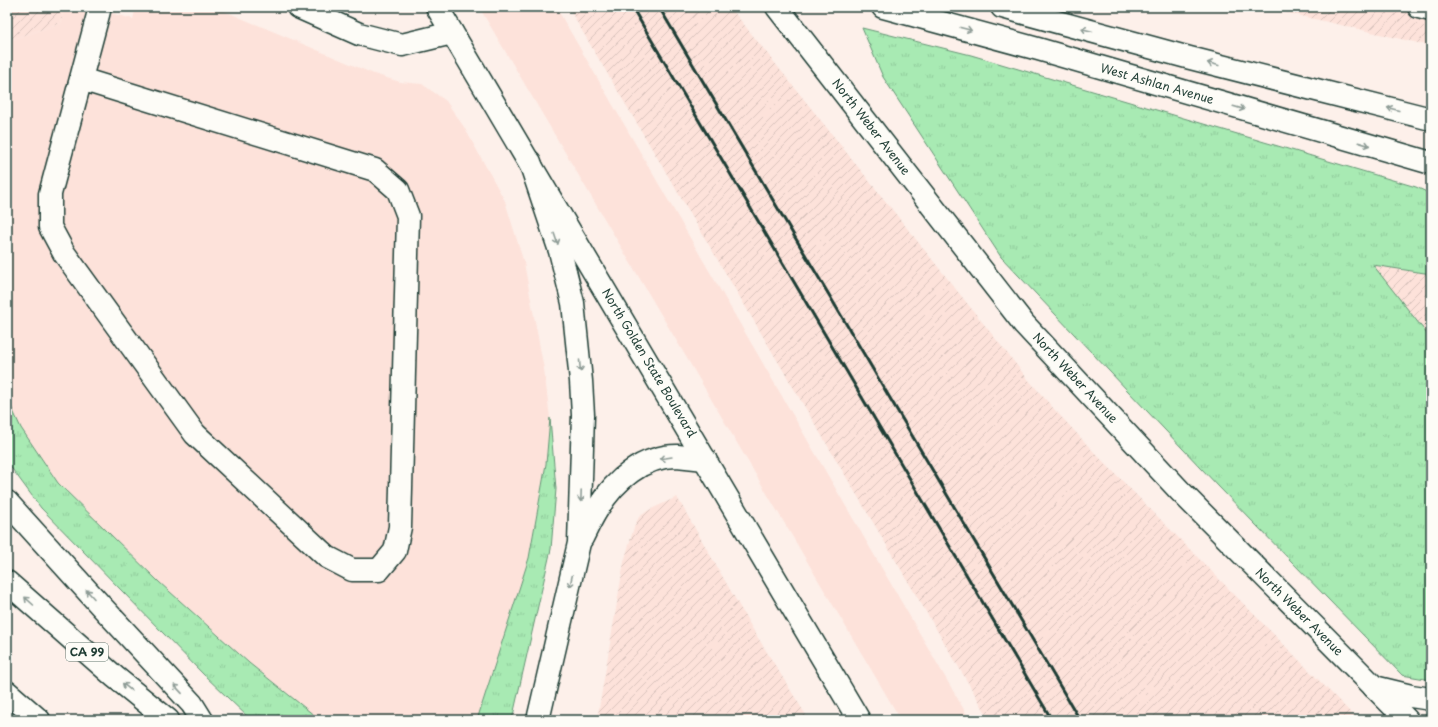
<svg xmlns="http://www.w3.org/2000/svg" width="1438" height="727" viewBox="0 0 1438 727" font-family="'Playpen Sans',sans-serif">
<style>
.built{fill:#fde2da}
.industrial{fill:url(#industrial-furrows)}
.grass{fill:url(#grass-tufts);stroke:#649474}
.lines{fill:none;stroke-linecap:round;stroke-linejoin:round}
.minor-casing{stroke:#1f3d34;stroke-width:25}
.major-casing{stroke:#1f3d34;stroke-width:25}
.highway-casing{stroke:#1f3d34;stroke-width:25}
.minor{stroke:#fdfcf7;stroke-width:22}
.major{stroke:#fdfcf7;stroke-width:22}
.highway{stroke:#fdfcf7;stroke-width:22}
.rail{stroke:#1f3d34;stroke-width:3}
.oneway{stroke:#8e9c96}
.labels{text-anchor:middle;stroke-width:3;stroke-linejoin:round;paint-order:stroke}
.shield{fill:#fdfcf7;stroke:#62766e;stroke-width:1}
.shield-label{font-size:11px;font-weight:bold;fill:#1f3d34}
.street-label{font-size:12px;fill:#1f3d34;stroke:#fdfcf7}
</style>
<defs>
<pattern id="industrial-furrows" width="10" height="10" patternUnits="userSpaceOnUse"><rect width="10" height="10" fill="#fde2da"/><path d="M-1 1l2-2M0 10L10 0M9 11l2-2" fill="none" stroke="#d8c3bc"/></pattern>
<pattern id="grass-tufts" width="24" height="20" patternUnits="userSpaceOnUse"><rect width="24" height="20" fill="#a8eab3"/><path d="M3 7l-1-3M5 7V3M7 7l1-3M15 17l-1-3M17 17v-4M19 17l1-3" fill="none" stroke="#90ca9b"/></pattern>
</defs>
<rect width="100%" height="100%" fill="#fdf0ea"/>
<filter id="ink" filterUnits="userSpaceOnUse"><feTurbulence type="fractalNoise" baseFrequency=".025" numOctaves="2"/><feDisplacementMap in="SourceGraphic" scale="8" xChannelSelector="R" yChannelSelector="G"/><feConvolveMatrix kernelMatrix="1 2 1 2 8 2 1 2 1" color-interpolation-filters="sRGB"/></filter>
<g filter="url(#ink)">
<g class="built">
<polygon points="64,7 88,7 133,19 136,7 215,7 374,74 400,82 422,84 446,101 464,127 505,201 524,263 544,369 550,418 546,464 529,558 477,720 320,720 249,663 159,582 102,526 58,483 21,428 7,398 7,41 61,23"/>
<polygon points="479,7 556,7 970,720 901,720"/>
</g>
<g class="industrial">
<polygon points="7,7 64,7 61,23 7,41"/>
<polygon points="568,7 730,7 1027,378 1054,409 1094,452 1358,720 990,720"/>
<polygon points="1263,7 1431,7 1431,46"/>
<polygon points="1372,265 1431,274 1431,339"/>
<polygon points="677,497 752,628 809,720 597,720 624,562 634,527 639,517 649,510"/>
</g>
<g class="grass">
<polygon points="862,28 971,55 1416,187 1431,194 1431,274 1373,265 1431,339 1431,680 1402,675 1219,487 1001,257 883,77"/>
<polygon points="7,398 21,428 58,483 159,582 249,663 320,720 251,720 203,674 41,508 7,462"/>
<polygon points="550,418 556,489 551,549 512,720 477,720 529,558 546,464"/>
</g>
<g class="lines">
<g class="minor-casing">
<g id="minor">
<polyline points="298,7 359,34 402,45 452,33"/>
<polyline points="1419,7 1431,10"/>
<polyline points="81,79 375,170 398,190 408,216 400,527 395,551 379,570 352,570 327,557 195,434 64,253 50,227 50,194 98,15 100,7"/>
</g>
</g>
<g class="major-casing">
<g id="major">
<polyline points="437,7 859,720"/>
<polyline points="777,7 1024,324 1180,491 1407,720"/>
<polyline points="883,7 1038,49 1431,163"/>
<polyline points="1002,7 1190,58 1431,119"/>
<polyline points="1374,687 1411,696 1431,699"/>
</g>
</g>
<g class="highway-casing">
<g id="highway">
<polyline points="530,162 560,251 573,303 581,381 583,415 579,543 538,720"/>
<polyline points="7,502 102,607 192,704 202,720"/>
<path d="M582 538C587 528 592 517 598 508 615 480 643 456 677 456 686 457 696 458 705 459"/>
<polyline points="7,582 115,677 168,720"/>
<polyline points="7,692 39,720"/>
</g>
</g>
<use href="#minor" class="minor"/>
<use href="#major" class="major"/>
<use href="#highway" class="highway"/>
<g class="rail">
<polyline points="632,7 1052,720"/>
<polyline points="659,7 1080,720"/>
</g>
</g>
<defs><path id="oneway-shaft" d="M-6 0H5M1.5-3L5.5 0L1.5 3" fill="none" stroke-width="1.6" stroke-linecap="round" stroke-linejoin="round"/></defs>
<g class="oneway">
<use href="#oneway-shaft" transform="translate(966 29) rotate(15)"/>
<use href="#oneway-shaft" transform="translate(1087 30) rotate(-165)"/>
<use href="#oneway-shaft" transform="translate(1213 64) rotate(-166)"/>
<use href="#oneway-shaft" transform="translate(1239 108) rotate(16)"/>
<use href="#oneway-shaft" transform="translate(1393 109) rotate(-166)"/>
<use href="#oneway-shaft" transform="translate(1364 144) rotate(16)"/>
<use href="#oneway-shaft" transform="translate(556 239) rotate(71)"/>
<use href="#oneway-shaft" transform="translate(580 366) rotate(85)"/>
<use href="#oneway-shaft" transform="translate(666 458) rotate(171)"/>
<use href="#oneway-shaft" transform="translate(581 496) rotate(92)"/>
<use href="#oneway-shaft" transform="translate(571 581) rotate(103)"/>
<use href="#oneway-shaft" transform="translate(90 594) rotate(-132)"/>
<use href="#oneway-shaft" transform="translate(29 601) rotate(-138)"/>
<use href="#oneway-shaft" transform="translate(127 687) rotate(-141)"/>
<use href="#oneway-shaft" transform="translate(178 689) rotate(-133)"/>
</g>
</g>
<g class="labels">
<rect class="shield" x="66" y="643" width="42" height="18" rx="3"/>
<g class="shield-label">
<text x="87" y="656">CA 99</text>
</g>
<g class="street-label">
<text transform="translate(1157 84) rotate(16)" y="4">West Ashlan Avenue</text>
<text transform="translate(871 127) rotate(52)" y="4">North Weber Avenue</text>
<text transform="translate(649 363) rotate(59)" y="4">North Golden State Boulevard</text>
<text transform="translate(1075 378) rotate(47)" y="4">North Weber Avenue</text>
<text transform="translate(1299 612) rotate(45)" y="4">North Weber Avenue</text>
</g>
</g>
<rect width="1438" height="727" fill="none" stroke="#fdfcf7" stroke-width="24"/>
<rect x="12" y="12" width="1414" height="703" fill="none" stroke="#1f3d34" stroke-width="1.5" filter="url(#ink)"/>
</svg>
